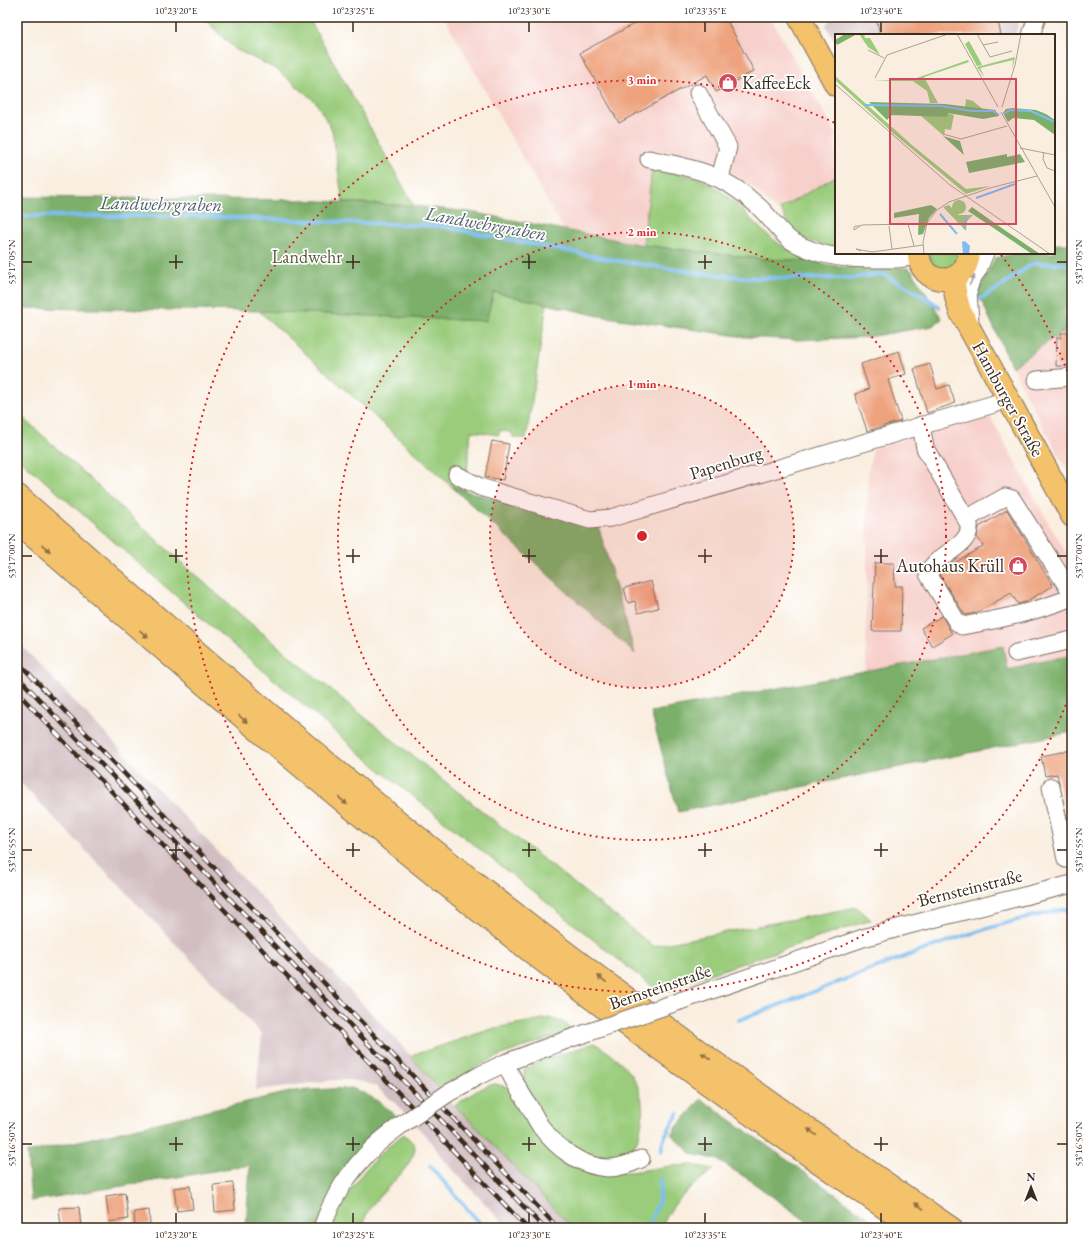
<svg xmlns="http://www.w3.org/2000/svg" width="1089" height="1245" viewBox="0 0 1089 1245" font-family="'EB Garamond',serif">
<style>
.built{fill:#f7d0cb}
.industrial{fill:#d2bec2}
.green{fill:#9acc7b;stroke:#6a7b4c}
.forest{fill:#7bb06b;stroke:#5b6d44}
.lines{fill:none;stroke-linecap:round;stroke-linejoin:round}
.stream{stroke:#7dbdf1;stroke-width:4}
.building{fill:#eea37e}
.minor-casing{stroke:#7e6f62;stroke-width:19}
.major-casing{stroke:#7e6f62;stroke-width:24}
.highway-casing{stroke:#7e6f62;stroke-width:24}
.minor{stroke:#fff;stroke-width:17}
.major{stroke:#f3c26a;stroke-width:22}
.highway{stroke:#f3c26a;stroke-width:22}
.rail-casing{stroke:#3b2a1e;stroke-width:4.5}
.rail{stroke:#fff;stroke-width:3;stroke-dasharray:9;stroke-linecap:butt}
.minor-bridge-casing{stroke:#7e6f62;stroke-width:19;stroke-linecap:butt}
.minor-bridge{stroke:#fff;stroke-width:17}
.oneway{fill:#a79f9a}
.oneway2{fill:#8e6e40}
.ticks{fill:none;stroke:#3b2a1e;stroke-width:1.5}
.ring{fill:none;stroke:#d62828;stroke-width:2;stroke-dasharray:2 4}
.labels{text-anchor:middle;stroke-width:3.5;stroke-linejoin:round;paint-order:stroke}
.poi-label{font-size:18px;fill:#3b2a1e;stroke:#fff;text-anchor:start}
.park-label{font-size:18px;fill:#585b3a;stroke:#fff}
.street-label{font-size:18px;fill:#3b2a1e;stroke:#fff}
.water-label{font-size:19px;font-style:italic;fill:#525d68;stroke:#fff}
.inset-river{fill:none;stroke:#7dbdf1;stroke-width:2}
.inset-road{fill:none;stroke:#ada092;stroke-width:1}
.view{fill:#d1495b;fill-opacity:0.15;stroke:#d1495b;stroke-width:2}
.inset-edge{fill:none;stroke:#3b2a1e;stroke-width:2}
.centre{fill:#d62828;stroke:#fff;stroke-width:2}
.ring-label{font-size:12px;text-anchor:middle;font-weight:bold;fill:#d62828;stroke:#fff;stroke-width:3.5;stroke-linejoin:round;paint-order:stroke}
.neatline{fill:none;stroke:#3b2a1e;stroke-width:1.5}
.ticks-label{font-size:10px;text-anchor:middle;fill:#3b2a1e}
</style>
<rect width="100%" height="100%" fill="#fff"/>
<filter id="ink" filterUnits="userSpaceOnUse"><feTurbulence type="fractalNoise" baseFrequency=".025" numOctaves="2"/><feDisplacementMap in="SourceGraphic" scale="8" xChannelSelector="R" yChannelSelector="G"/><feConvolveMatrix kernelMatrix="1 2 1 2 8 2 1 2 1" color-interpolation-filters="sRGB"/></filter>
<filter id="wash" filterUnits="userSpaceOnUse"><feTurbulence type="fractalNoise" baseFrequency=".012" numOctaves="4" result="noise"/><feDisplacementMap in="SourceGraphic" scale="16" xChannelSelector="R" yChannelSelector="G"/><feGaussianBlur stdDeviation="0.9" result="paint"/><feColorMatrix in="noise" values="0 0 0 0 0 0 0 0 0 0 0 0 0 0 0 0 0 1.4 0 .05"/><feComposite in="paint" operator="in"/></filter>
<g filter="url(#wash)">
<rect width="100%" height="100%" fill="#f9eedf"/>
<g class="built">
<polygon points="444,17 770,17 836,134 836,176 777,211 751,186 721,166 692,156 655,150 643,245 563,229"/>
<polygon points="1062,331 1072,332 1072,481 1012,367"/>
<polygon points="989,414 1045,517 1072,563 1072,655 1007,669 1003,646 866,671 868,472 873,449"/>
</g>
<g class="industrial">
<polygon points="833,17 1020,17 1015,35 836,35 836,43 826,25"/>
<polygon points="17,641 396,1039 432,1081 573,1228 508,1228 441,1157 434,1146 424,1134 394,1102 375,1086 363,1082 350,1080 334,1080 256,1090 262,1034 17,779"/>
</g>
<g class="green">
<polygon points="202,17 308,17 414,206 343,202 332,130 316,102 276,69 235,49"/>
<path d="M652 170C672 173 695 174 712 185 734 198 749 220 769 236 781 246 794 253 808 261L764 259 643 245Z"/>
<polygon points="836,176 836,247 830,248 794,235 780,209"/>
<polygon points="928,253 960,253 957,264 945,271 932,265"/>
<polygon points="494,292 547,304 526,439 513,437 512,433 500,430 499,435 471,431 465,491 452,487 259,311 485,321"/>
<path d="M17 412C94 482 170 554 249 622 381 733 518 839 653 946L857 907 871 920 680 984 654 988 380 770 191 609 32 470 17 457Z"/>
<polygon points="549,1018 564,1023 574,1030 504,1054 482,1064 440,1089 410,1056 495,1028"/>
<path d="M594 1043C602 1048 610 1053 617 1059 642 1080 648 1108 638 1138 635 1146 629 1159 620 1161 615 1162 600 1162 595 1161 591 1160 562 1143 558 1140 554 1136 529 1095 526 1088 524 1082 524 1077 524 1070L535 1063Z"/>
<path d="M495 1084 506 1087 514 1096 542 1138 606 1172H632L670 1166 692 1165 714 1169C694 1185 670 1202 662 1228H573L455 1105C468 1097 480 1087 495 1084Z"/>
<path d="M404 1134 413 1143 415 1148C411 1172 379 1191 367 1213 365 1217 364 1223 363 1228H333C345 1189 372 1158 404 1134Z"/>
</g>
<g class="forest">
<polygon points="17,197 302,200 414,206 470,212 643,245 691,251 764,259 808,261 843,267 907,268 912,271 942,319 932,326 868,337 797,340 745,337 599,316 494,292 486,321 259,311 17,308"/>
<polygon points="1058,244 1072,244 1072,332 1062,332 1012,367 977,291 984,280 995,258 1018,253 1054,253 1054,245"/>
<polygon points="452,487 599,528 635,654"/>
<polygon points="1003,646 1007,669 1072,655 1072,732 678,812 651,712"/>
<path d="M351 1088C369 1094 386 1105 399 1120L316 1228H246L250 1165 31 1201 27 1153 294 1091Z"/>
<polygon points="701,1099 883,1228 816,1228 748,1179 716,1159 692,1154 671,1134"/>
</g>
<g class="lines">
<g class="stream">
<polyline points="17,216 195,216 440,226 612,260 699,273 753,278 853,278 883,274 922,295 939,307"/>
<polyline points="980,299 994,291 1029,266 1037,263 1072,264"/>
<path d="M739 1020C782 1004 824 988 867 971 935 945 1000 921 1072 908"/>
<polyline points="661,1151 664,1138 678,1113"/>
<polyline points="430,1166 484,1228"/>
<polyline points="647,1228 659,1201 661,1178"/>
</g>
</g>
<g id="blocks">
<g class="building">
<polygon points="647,17 675,17 677,21 685,17 725,17 754,71 716,92 707,75 619,123 580,53"/>
<polygon points="876,17 997,17 1001,35 880,35"/>
<polygon points="1061,333 1071,333 1071,366 1056,366 1057,337 1061,338"/>
<polygon points="899,351 906,374 888,380 901,421 867,431 855,394 869,389 861,364"/>
<polygon points="930,364 937,389 949,385 955,403 927,413 914,369"/>
<polygon points="492,441 509,444 503,480 485,477"/>
<polygon points="1007,510 1053,586 1025,602 1018,604 1011,593 976,613 965,615 939,574 943,570 983,546 977,537 979,527"/>
<polygon points="875,563 894,563 895,586 902,586 901,631 872,631"/>
<polygon points="651,581 658,608 638,613 635,601 628,603 624,588"/>
<polygon points="942,616 952,634 932,646 921,628"/>
<polygon points="1072,750 1072,822 1068,822 1057,774 1045,776 1041,756"/>
<polygon points="233,1183 235,1210 215,1212 213,1185"/>
<polygon points="190,1186 193,1209 177,1211 174,1188"/>
<polygon points="125,1193 128,1219 109,1222 106,1196"/>
<polygon points="79,1207 81,1228 61,1228 59,1208"/>
<polygon points="149,1210 150,1224 135,1226 134,1212"/>
</g>
</g>
</g>
<g filter="url(#ink)">
<use href="#blocks" fill-opacity="0" stroke="#7e6f62" stroke-width="1"/>
<g class="lines">
<g class="minor-casing">
<g id="minor">
<polyline points="1031,35 1037,17"/>
<polyline points="698,93 728,147 720,178"/>
<path d="M649 159C694 168 724 174 758 206 769 216 778 230 789 239 795 244 804 247 811 250 837 260 867 259 895 259 903 259 911 256 919 257"/>
<polyline points="970,323 968,290 971,280 978,270 985,253"/>
<polyline points="1037,380 1072,377"/>
<path d="M921 425 925 448 969 524C972 548 934 554 928 574L957 622 962 626C1001 619 1036 612 1072 597"/>
<polyline points="457,475 480,487 590,520 611,518 994,404 1007,398"/>
<polyline points="966,519 1005,497 1012,499 1072,594"/>
<polyline points="1016,653 1072,640"/>
<polyline points="1051,787 1066,859"/>
<polyline points="680,1001 863,938 905,926 1072,884"/>
<path d="M505 1063C512 1078 520 1092 529 1106 533 1113 537 1121 541 1127 557 1148 581 1167 608 1168 619 1168 630 1164 641 1159"/>
<polyline points="447,1094 480,1075 505,1063 569,1039"/>
<path d="M322 1228C332 1198 351 1169 374 1147 382 1139 392 1132 401 1125"/>
</g>
</g>
<g class="major-casing">
<g id="major">
<polyline points="799,17 836,85"/>
<path d="M919 253C917 285 966 291 969 253"/>
<polyline points="953,278 956,297 960,311 1072,516"/>
</g>
</g>
<g class="highway-casing">
<g id="highway">
<path d="M17 495C131 595 245 695 361 791 550 947 749 1090 951 1228"/>
<path d="M17 522C197 680 379 836 569 981 681 1067 798 1148 914 1228"/>
</g>
</g>
<use href="#minor" class="minor"/>
<use href="#major" class="major"/>
<use href="#highway" class="highway"/>
<g class="rail-casing">
<g id="rail">
<polyline points="17,661 558,1228"/>
<polyline points="17,676 544,1228"/>
<polyline points="17,692 527,1228"/>
</g>
</g>
<use href="#rail" class="rail"/>
<g class="minor-bridge-casing">
<g id="minor-bridge">
<polyline points="569,1039 680,1001"/>
<polyline points="401,1125 447,1094"/>
</g>
</g>
<use href="#minor-bridge" class="minor-bridge"/>
</g>
<defs><path id="oneway-solid" d="M-6-.8H1V-3.2L6.5 0L1 3.2V.8H-6Z"/></defs>
<use class="oneway" href="#oneway-solid" transform="translate(972 280) rotate(-62)"/>
<g class="oneway2">
<use href="#oneway-solid" transform="translate(46 548) rotate(41)"/>
<use href="#oneway-solid" transform="translate(144 634) rotate(41)"/>
<use href="#oneway-solid" transform="translate(243 719) rotate(40)"/>
<use href="#oneway-solid" transform="translate(343 801) rotate(40)"/>
<use href="#oneway-solid" transform="translate(602 979) rotate(-143)"/>
<use href="#oneway-solid" transform="translate(706 1056) rotate(-144)"/>
<use href="#oneway-solid" transform="translate(812 1132) rotate(-144)"/>
<use href="#oneway-solid" transform="translate(919 1206) rotate(-146)"/>
</g>
</g>
<path class="ticks" d="M176 22V32M353 22V32M529 22V32M705 22V32M881 22V32M176 255V269M353 255V269M529 255V269M705 255V269M22 262H32M169 262H183M346 262H360M522 262H536M698 262H712M1057 262H1067M176 549V563M353 549V563M529 549V563M705 549V563M881 549V563M22 556H32M169 556H183M346 556H360M522 556H536M698 556H712M874 556H888M1057 556H1067M176 843V857M353 843V857M529 843V857M705 843V857M881 843V857M22 850H32M169 850H183M346 850H360M522 850H536M698 850H712M874 850H888M1057 850H1067M176 1137V1151M353 1137V1151M529 1137V1151M705 1137V1151M881 1137V1151M22 1144H32M169 1144H183M346 1144H360M522 1144H536M698 1144H712M874 1144H888M1057 1144H1067M176 1213V1223M353 1213V1223M529 1213V1223M705 1213V1223M881 1213V1223"/>
<circle cx="642" cy="536" r="152" fill="#d62828" fill-opacity=".12"/>
<g class="ring">
<circle cx="642" cy="536" r="152"/>
<circle cx="642" cy="536" r="304"/>
<path d="M1072 688A456 456 0 1 1 835 123M1001 255A456 456 0 0 1 1072 384"/>
</g>
<defs>
<g id="shop-disc" transform="scale(1)"><circle r="9.5" fill="#d1495b" stroke="#fff"/><path d="M-5-2.5h2.3a2.7 3.5 0 0 1 5.4 0H5L5.5 6h-11ZM-1.5-2.5h3a1.5 2.3 0 0 0-3 0Z" fill="#fff"/></g>
</defs>
<g fill-rule="evenodd">
<use href="#shop-disc" x="728" y="83"/>
<use href="#shop-disc" x="1018" y="566"/>
</g>
<g class="labels">
<g class="poi-label">
<text x="742" y="89">KaffeeEck</text>
<text x="1004" y="572" text-anchor="end">Autohaus Krüll</text>
</g>
<g class="park-label">
<text x="307" y="263">Landwehr</text>
</g>
<g class="street-label">
<text transform="translate(1008 399) rotate(61)" y="6">Hamburger Straße</text>
<text transform="translate(726 463) rotate(-17)" y="6">Papenburg</text>
<text transform="translate(970 888) rotate(-14)" y="6">Bernsteinstraße</text>
<text transform="translate(660 987) rotate(-19)" y="6">Bernsteinstraße</text>
</g>
<g class="water-label">
<text transform="translate(161 203) rotate(1)" y="7">Landwehrgraben</text>
<text transform="translate(486 223) rotate(10)" y="7">Landwehrgraben</text>
</g>
</g>
<g transform="translate(835 34)">
<rect width="220" height="220" fill="#f9eedf"/>
<path d="M24 0H29L30 4H35L45 21 33 13ZM134 7 144 25 147 31 142 32 130 10ZM180 23 177 36 178 26 145 34 150 44 142 33ZM133 26 134 28 89 43 103 69H95L92 57 78 47H39L79 45ZM0 42 78 112 131 155 156 152 131 160 59 100 0 46ZM131 65 138 67 149 76 130 74ZM113 79 119 81 116 96 110 95 109 102 85 81 111 83ZM117 173a7 7 0 1 1 14 0a7 7 0 1 1-14 0ZM114 171 124 181H138L132 187 131 197 108 173Z" fill="#9acc7b"/>
<path d="M10 0H22L2 11 0 6ZM34 68 110 70 160 76 164 82 148 85 113 79 112 83 57 81 52 86ZM178 74 201 76 211 80 220 86V101L199 86 178 84 173 88 168 79 171 75ZM108 102 125 107 129 121ZM172 120V123L185 120 190 128 134 139 131 128ZM96 171 102 175 94 184 88 200 83 201 84 180 59 184V179ZM137 173 171 197 205 220H197L136 179 133 177Z" fill="#7bb06b"/>
<path d="M130 207 135 212 134 220H128L127 208Z" fill="#7dbdf1"/>
<path class="inset-river" d="M29 71 106 72 136 77H158L164 81M169 80 175 76 196 77 220 88M141 164 180 150M105 180 122 200M129 195 132 182"/>
<path class="inset-road" d="M122 0 163 73M142 0 155 23 177 17M148 11 163 8M33 16 49 24M40 44 52 21 113 0M0 50 115 151 215 220M167 73 180 31 186 0M166 78 220 173M108 100 126 105 172 92M185 114 220 121M209 118 208 125 212 134 220 137M25 192 19 196V193L21 192H25L27 191 73 190 79 212M54 192 57 215M26 217 21 215 37 218 88 211M89 220 88 208 92 189 102 176 114 168 155 154 202 142"/>
<path class="view" d="M55 45H181V190H55Z"/>
<rect width="220" height="220" class="inset-edge"/>
</g>
<circle cx="642" cy="536" r="6" class="centre"/>
<g class="ring-label">
<text x="642" y="84">3 min</text>
<text x="642" y="236">2 min</text>
<text x="642" y="388">1 min</text>
</g>
<rect width="1089" height="1245" fill="none" stroke="#fff" stroke-width="44"/>
<g transform="translate(1031 1187)" stroke="#ffffff" stroke-width="3" paint-order="stroke">
<path d="M0-3L7 15L0 10L-7 15Z" fill="#3b2a1e"/>
<text y="-6" font-size="11" font-weight="bold" text-anchor="middle" fill="#3b2a1e">N</text>
</g>
<rect x="22" y="22" width="1045" height="1201" class="neatline"/>
<g class="ticks-label">
<text x="176" y="14">10°23'20"E</text>
<text x="353" y="14">10°23'25"E</text>
<text x="529" y="14">10°23'30"E</text>
<text x="705" y="14">10°23'35"E</text>
<text x="881" y="14">10°23'40"E</text>
<text transform="translate(11 262) rotate(-90)" y="4">53°17'05"N</text>
<text transform="translate(1078 262) rotate(-90)" y="4">53°17'05"N</text>
<text transform="translate(11 556) rotate(-90)" y="4">53°17'00"N</text>
<text transform="translate(1078 556) rotate(-90)" y="4">53°17'00"N</text>
<text transform="translate(11 850) rotate(-90)" y="4">53°16'55"N</text>
<text transform="translate(1078 850) rotate(-90)" y="4">53°16'55"N</text>
<text transform="translate(11 1144) rotate(-90)" y="4">53°16'50"N</text>
<text transform="translate(1078 1144) rotate(-90)" y="4">53°16'50"N</text>
<text x="176" y="1238">10°23'20"E</text>
<text x="353" y="1238">10°23'25"E</text>
<text x="529" y="1238">10°23'30"E</text>
<text x="705" y="1238">10°23'35"E</text>
<text x="881" y="1238">10°23'40"E</text>
</g>
</svg>
